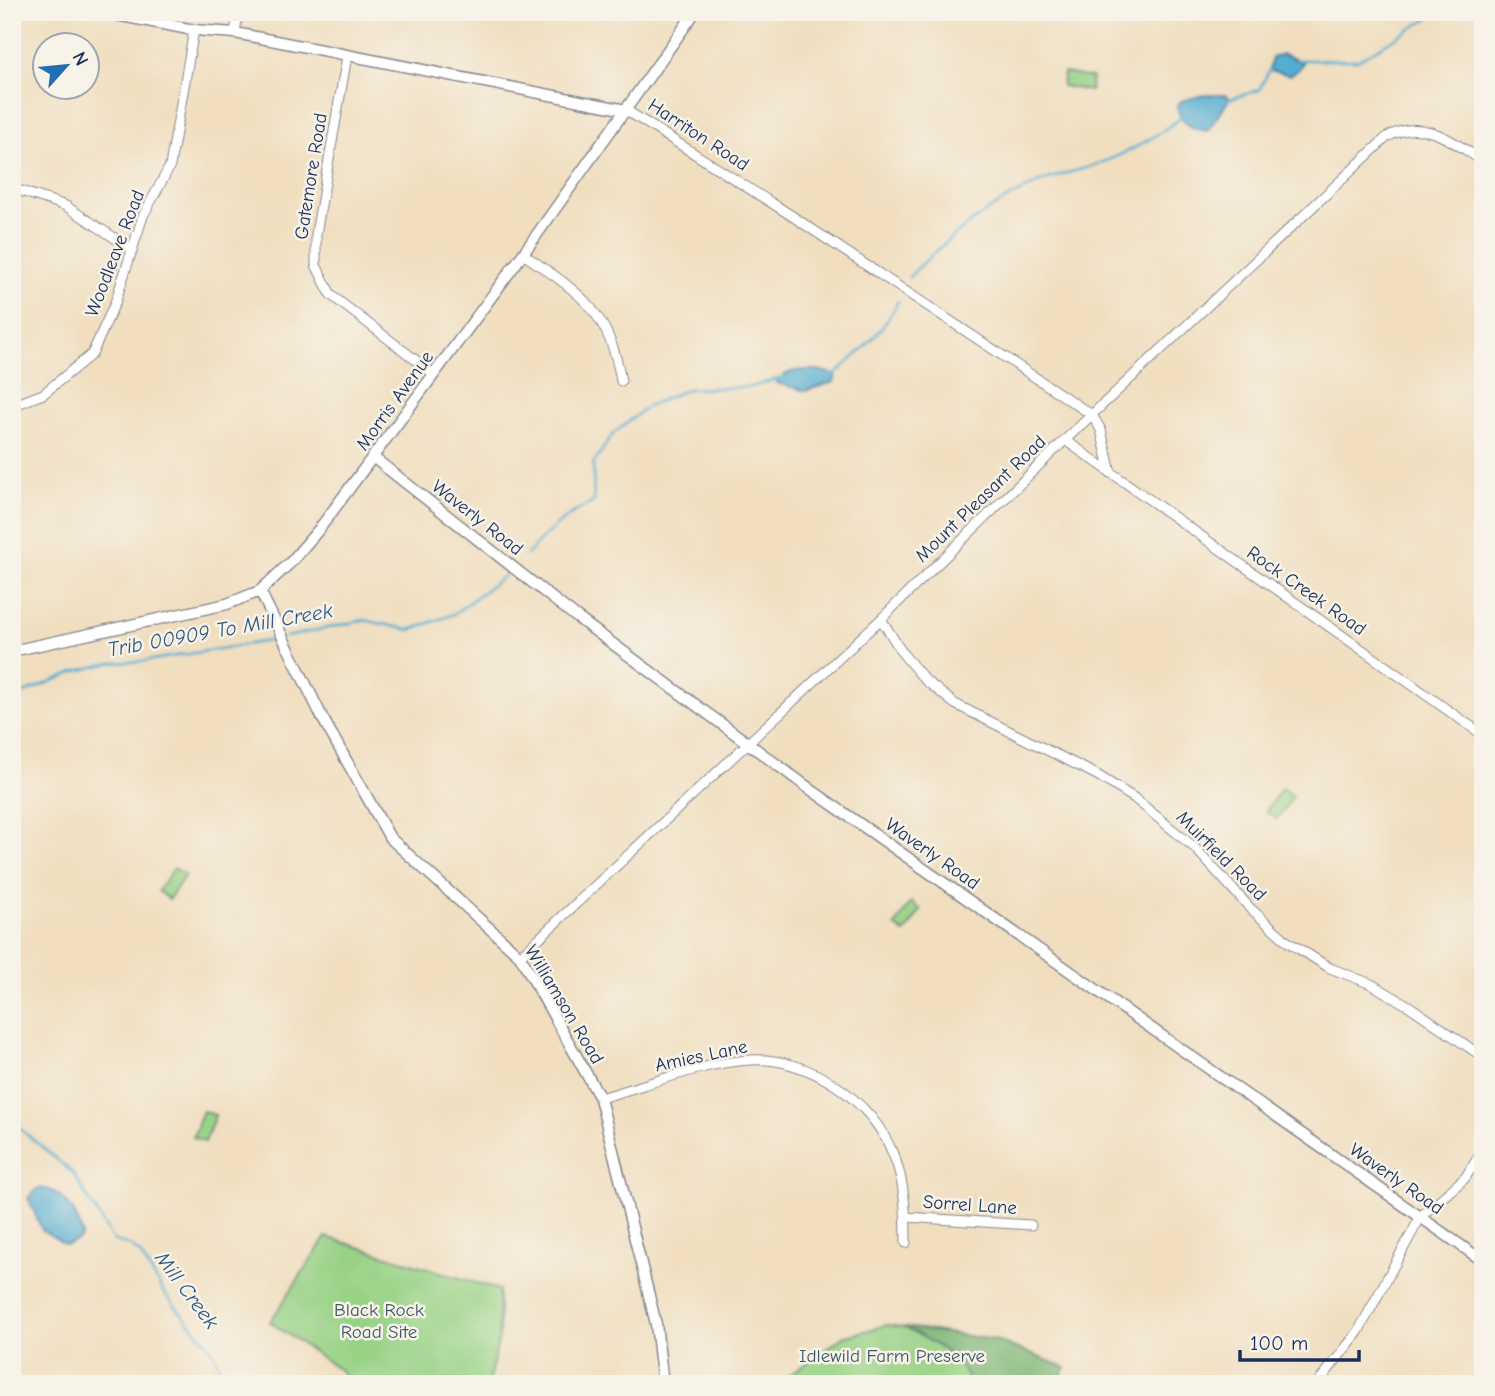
<svg xmlns="http://www.w3.org/2000/svg" width="1495" height="1396" viewBox="0 0 1495 1396" font-family="'Comic Neue',sans-serif">
<style>
.green{fill:#98d285;stroke:#5a8072;stroke-width:2}
.forest{fill:#7ab472;stroke:#4a7268;stroke-width:2}
.water{fill:#54add1;stroke:#386e98;stroke-width:2}
.lines{fill:none;stroke-linecap:round;stroke-linejoin:round}
.stream{stroke:#54add1;stroke-width:2.5}
.minor-casing{stroke:#86868e;stroke-width:11}
.tertiary-casing{stroke:#86868e;stroke-width:13}
.minor{stroke:#fff;stroke-width:9}
.tertiary{stroke:#fff;stroke-width:10}
.labels{text-anchor:middle;stroke-width:5;stroke-linejoin:round;paint-order:stroke}
.street-label{font-size:19px;fill:#1b2f5e;stroke:#f7f3e8}
.park-label{font-size:19px;fill:#3a5868;stroke:#f7f3e8}
.water-label{font-size:21px;font-style:italic;fill:#2c5580;stroke:#f7f3e8}
</style>
<rect width="100%" height="100%" fill="#f7f3e8"/>
<filter id="ink" filterUnits="userSpaceOnUse"><feTurbulence type="fractalNoise" baseFrequency=".0143" numOctaves="2"/><feDisplacementMap in="SourceGraphic" scale="14" xChannelSelector="R" yChannelSelector="G"/><feConvolveMatrix kernelMatrix="1 2 1 2 8 2 1 2 1" color-interpolation-filters="sRGB"/></filter>
<filter id="wash" filterUnits="userSpaceOnUse"><feTurbulence type="fractalNoise" baseFrequency=".00686" numOctaves="4" result="noise"/><feDisplacementMap in="SourceGraphic" scale="28" xChannelSelector="R" yChannelSelector="G"/><feGaussianBlur stdDeviation="1.57" result="paint"/><feColorMatrix in="noise" values="0 0 0 0 0 0 0 0 0 0 0 0 0 0 0 0 0 1.4 0 .05"/><feComposite in="paint" operator="in"/></filter>
<g filter="url(#wash)">
<rect width="100%" height="100%" fill="#f0debf"/>
<g class="green">
<polygon points="1064,73 1092,78 1090,91 1062,86"/>
<polygon points="1282,788 1293,796 1277,819 1266,811"/>
<polygon points="174,868 185,875 169,899 158,891"/>
<polygon points="911,902 921,910 905,933 895,926"/>
<polygon points="203,1111 215,1115 205,1142 193,1137"/>
<polygon points="326,1237 499,1290 499,1338 488,1384 347,1384 341,1371 270,1322"/>
<polygon points="887,1325 995,1340 1066,1368 1056,1384 777,1384 843,1337"/>
</g>
<path class="forest" d="M905 1327 995 1340 1066 1368 1056 1384H970C963 1357 928 1340 905 1327Z"/>
<g class="water">
<polygon points="1282,54 1303,62 1299,69 1290,75 1269,70 1272,58"/>
<path d="M1204 95H1225L1230 98 1208 131C1191 129 1180 123 1177 106L1181 101Z"/>
<path d="M819 370 836 375 834 382 806 391 776 383C786 368 803 370 819 370Z"/>
<path d="M38 1188C62 1188 78 1213 82 1235L79 1240 66 1245 42 1230 28 1198Z"/>
</g>
<g class="lines">
<g class="stream">
<polyline points="1298,60 1358,60 1439,12"/>
<polyline points="1227,100 1259,90 1270,69"/>
<path d="M909 277C945 240 990 205 1038 183 1053 176 1072 172 1089 167 1124 156 1153 139 1182 117"/>
<path d="M831 374H836C861 351 884 331 898 301"/>
<path d="M527 555C547 532 566 514 594 502L593 464 613 434 648 406 688 389 752 387 783 377"/>
<polyline points="286,637 364,620 410,630 454,614 505,575"/>
<polyline points="12,698 74,672 110,663 146,661 280,639"/>
<path d="M12 1122 73 1173 113 1240 131 1246 140 1254 165 1294 212 1349 223 1375C243 1389 268 1378 291 1384"/>
</g>
</g>
</g>
<g filter="url(#ink)">
<g class="lines">
<g class="minor-casing">
<g id="minor">
<polyline points="235,33 238,12"/>
<polyline points="347,56 316,234 316,265 331,295 434,374"/>
<polyline points="626,110 789,214 1092,415 1101,430 1111,473"/>
<polyline points="12,188 66,206 133,250"/>
<path d="M523 254C579 292 610 311 621 381"/>
<polyline points="12,406 43,394 92,354 115,303 143,216 170,166 194,30"/>
<polyline points="1065,440 1483,735"/>
<polyline points="881,619 903,654 925,680 955,704 1097,775 1134,798 1195,848 1250,908 1288,942 1330,968 1371,984 1409,1006 1483,1057"/>
<path d="M520 956 881 619 1065 440 1387 137C1424 117 1451 141 1483 161"/>
<path d="M600 1098C645 1086 704 1062 750 1060 808 1056 872 1100 893 1154 905 1181 906 1214 906 1243"/>
<polyline points="906,1217 1031,1225"/>
<polyline points="1317,1384 1358,1332 1421,1216 1465,1178 1483,1150"/>
</g>
</g>
<g class="tertiary-casing">
<g id="tertiary">
<polyline points="101,12 194,30 235,33 626,110"/>
<polyline points="374,458 575,616 810,789 1483,1261"/>
<polyline points="260,591 323,719 390,838 520,956 600,1098 656,1324 663,1384"/>
<polyline points="12,651 227,604 260,591 291,562 320,528 523,254 695,12"/>
</g>
</g>
<use href="#minor" class="minor"/>
<use href="#tertiary" class="tertiary"/>
</g>
</g>
<g class="labels">
<g class="street-label">
<text transform="translate(699 134) rotate(33)" y="7">Harriton Road</text>
<text transform="translate(310 176) rotate(-81)" y="7">Gatemore Road</text>
<text transform="translate(114 253) rotate(-69)" y="7">Woodleave Road</text>
<text transform="translate(394 400) rotate(-54)" y="7">Morris Avenue</text>
<text transform="translate(980 498) rotate(-44)" y="7">Mount Pleasant Road</text>
<text transform="translate(478 517) rotate(38)" y="7">Waverly Road</text>
<text transform="translate(1307 590) rotate(35)" y="7">Rock Creek Road</text>
<text transform="translate(933 853) rotate(35)" y="7">Waverly Road</text>
<text transform="translate(1222 855) rotate(45)" y="7">Muirfield Road</text>
<text transform="translate(565 1004) rotate(59)" y="7">Williamson Road</text>
<text transform="translate(701 1055) rotate(-12)" y="7">Amies Lane</text>
<text transform="translate(1397 1178) rotate(35)" y="7">Waverly Road</text>
<text transform="translate(970 1204) rotate(4)" y="7">Sorrel Lane</text>
</g>
<g class="park-label">
<text x="379" y="1316">Black Rock<tspan x="379" dy="22">Road Site</tspan></text>
<text x="892" y="1362">Idlewild Farm Preserve</text>
</g>
<g class="water-label">
<text transform="translate(220 630) rotate(-10)" y="7">Trib 00909 To Mill Creek</text>
<text transform="translate(187 1290) rotate(53)" y="7">Mill Creek</text>
</g>
</g>
<rect width="1495" height="1396" fill="none" stroke="#f7f3e8" stroke-width="42"/>
<g transform="translate(66 66) rotate(63)"><circle r="33" fill="#f7f3e8" stroke="#9fa5b1" stroke-width="2"/>
<path d="M0-5L12 26L0 18L-12 26Z" fill="#1f6fb2"/>
<text y="-10" font-size="19" font-weight="bold" text-anchor="middle" fill="#1b2f5e">N</text>
</g>
<path d="M1240 1350v10h119v-10" fill="none" stroke="#1b2f5e" stroke-width="3.5"/>
<text x="1250" y="1350" font-size="21" fill="#1b2f5e" stroke="#f7f3e8" stroke-width="5" paint-order="stroke">100 m</text>
</svg>
